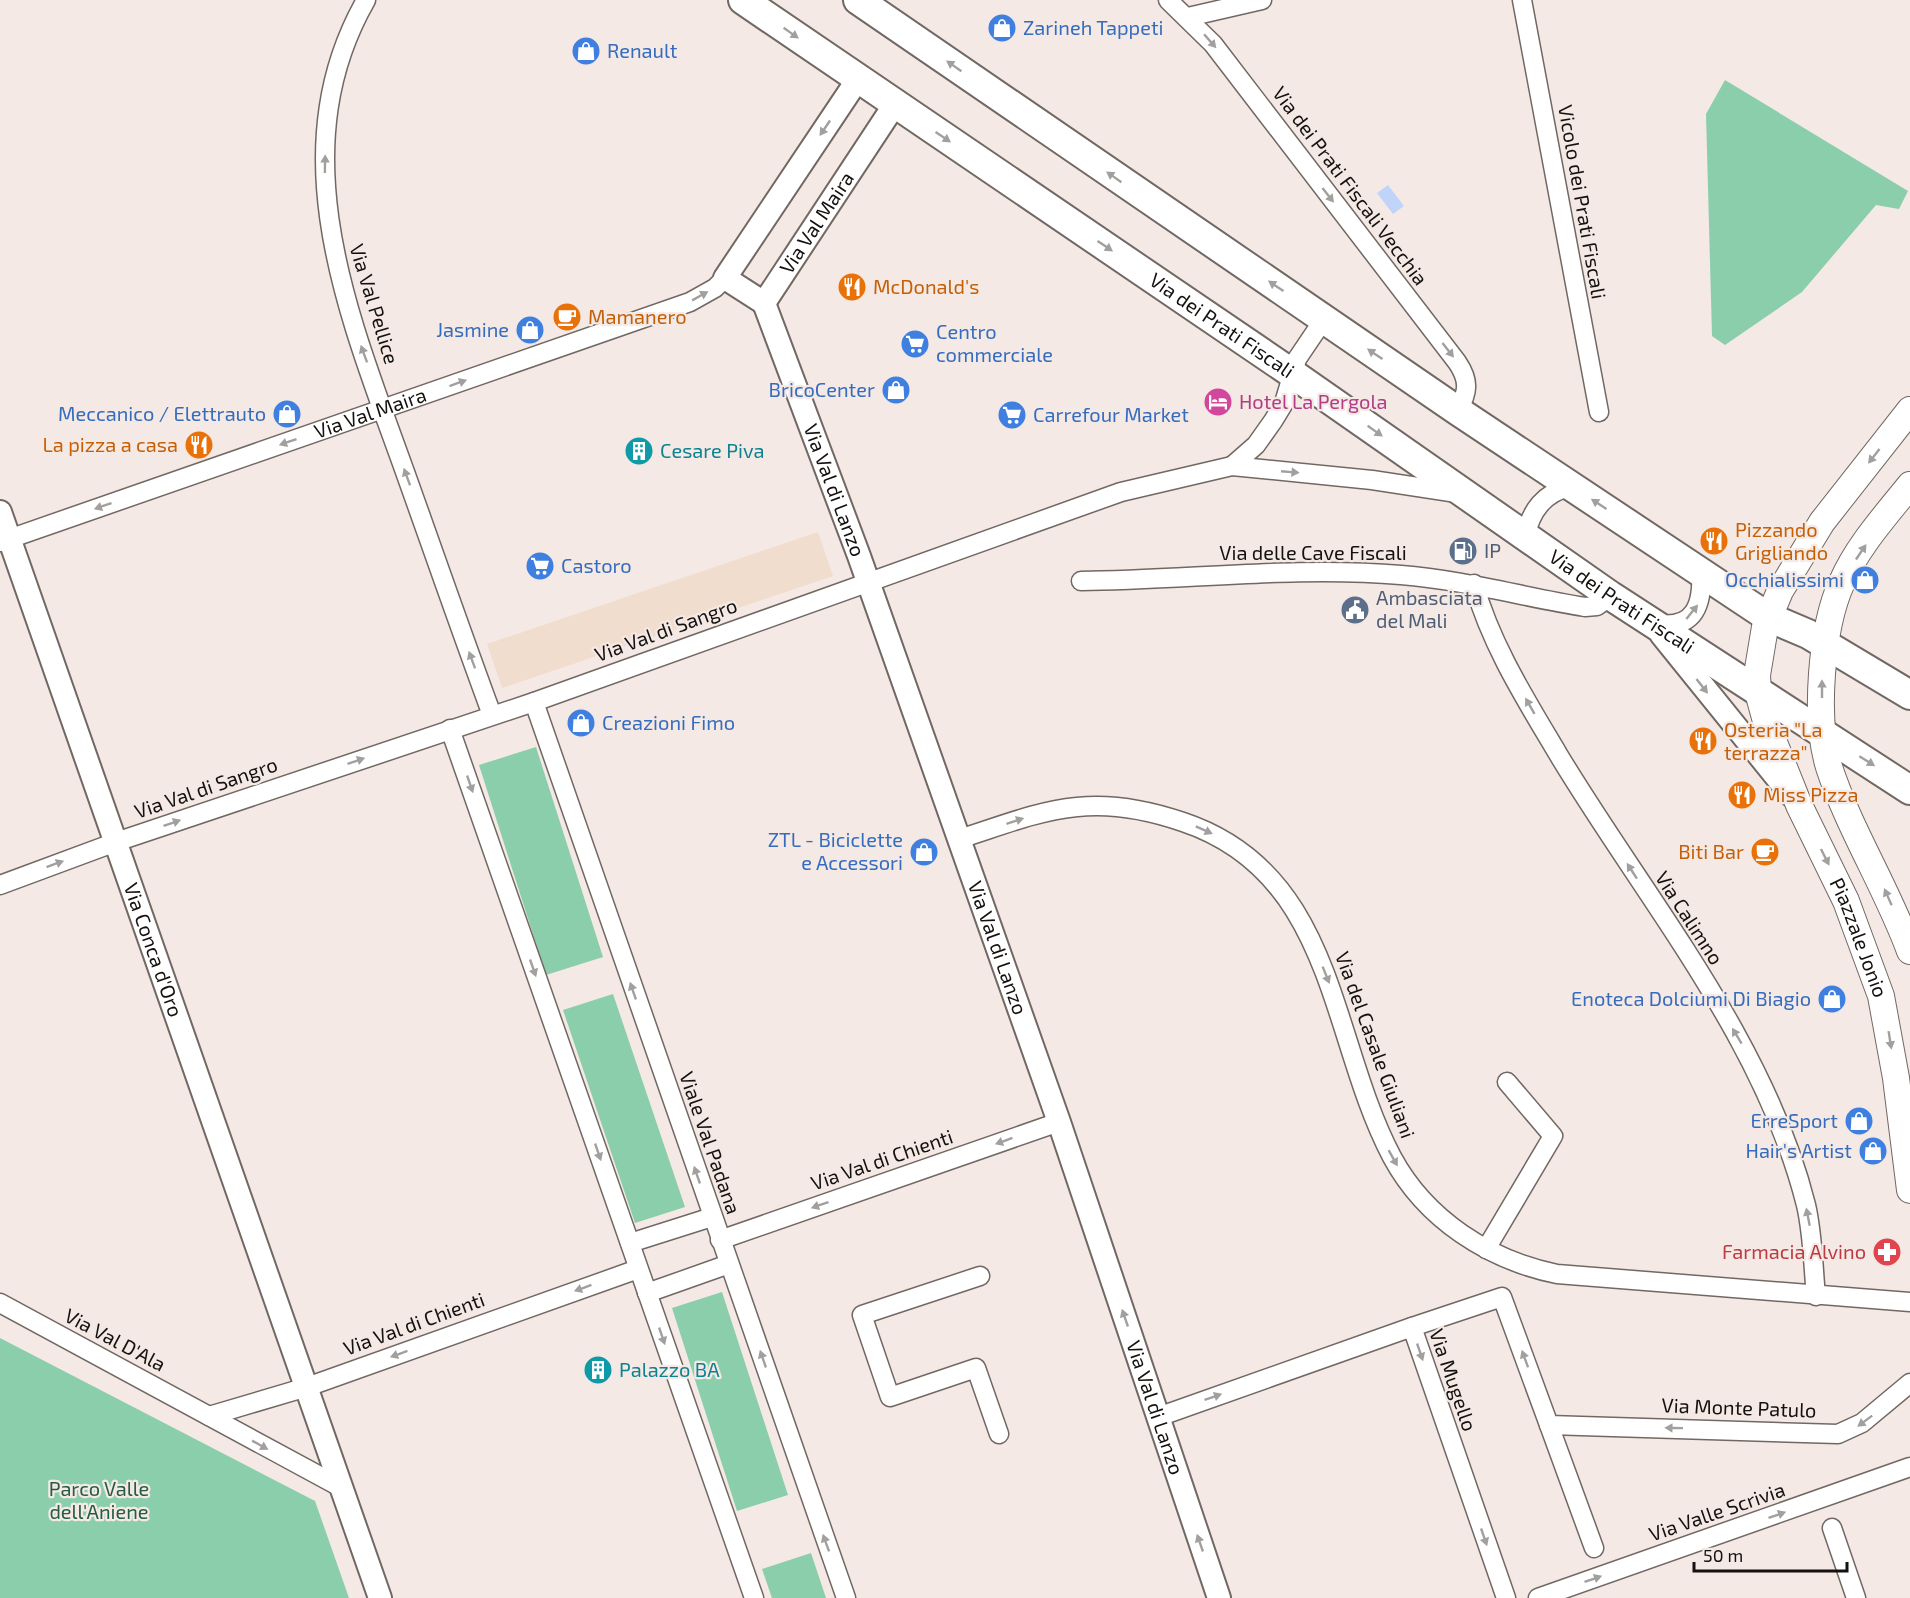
<svg xmlns="http://www.w3.org/2000/svg" width="1910" height="1598" viewBox="0 0 1910 1598" font-family="'Exo 2',sans-serif">
<style>
.commercial{fill:#f1ddce}
.green{fill:#8bceac}
.water{fill:#c0d4f9}
.lines{fill:none;stroke-linecap:round;stroke-linejoin:round}
.minor-casing{stroke:#716864;stroke-width:21}
.tertiary-casing{stroke:#716864;stroke-width:26}
.secondary-casing{stroke:#716864;stroke-width:28}
.primary-casing{stroke:#716864;stroke-width:32}
.minor{stroke:#fff;stroke-width:18}
.tertiary{stroke:#fff;stroke-width:22}
.secondary{stroke:#fff;stroke-width:26}
.primary{stroke:#fff;stroke-width:28}
.oneway{fill:#a1a09f}
.labels{text-anchor:middle;stroke-width:4.5;stroke-linejoin:round;paint-order:stroke}
.shop-label{font-size:20px;fill:#366cbe;stroke:#f4e9e4;text-anchor:end}
.street-label{font-size:20px;fill:#14110f;stroke:#f4e9e4}
.food-label{font-size:20px;fill:#c56008;stroke:#f4e9e4;text-anchor:start}
.hotel-label{font-size:20px;fill:#b23c85;stroke:#f4e9e4;text-anchor:start}
.culture-label{font-size:20px;fill:#0d838f;stroke:#f4e9e4;text-anchor:start}
.service-label{font-size:20px;fill:#4e5e75;stroke:#f4e9e4;text-anchor:start}
.health-label{font-size:20px;fill:#be3a42;stroke:#f4e9e4;text-anchor:end}
.park-label{font-size:20px;fill:#245d43;stroke:#f4e9e4}
</style>
<rect width="100%" height="100%" fill="#f4e9e4"/>
<polygon class="commercial" points="818,532 833,576 502,688 487,644"/>
<g class="green">
<polygon points="1725,80 1908,191 1899,209 1876,205 1802,292 1725,345 1712,336 1706,114"/>
<polygon points="536,747 603,957 546,975 479,765"/>
<polygon points="613,994 685,1207 635,1223 563,1010"/>
<polygon points="722,1292 788,1495 737,1511 672,1308"/>
<polygon points="0,1338 315,1501 349,1598 0,1598"/>
<polygon points="811,1553 826,1598 772,1598 762,1569"/>
</g>
<polygon class="water" points="1388,185 1404,206 1393,214 1377,193"/>
<g class="lines">
<g class="minor-casing">
<g id="minor">
<path d="M366 0C278 154 351 321 405 472 434 553 462 634 492 715"/>
<path d="M1168 0 1213 44 1457 362C1470 381 1468 392 1458 411"/>
<polyline points="1522,0 1599,412"/>
<polyline points="1188,17 1262,0"/>
<polyline points="1232,466 1256,445 1273,421 1284,403 1297,359 1324,319"/>
<path d="M1525 537C1531 510 1544 493 1571 486"/>
<path id="s1" d="M0 542 690 302 715 288 725 278"/>
<path d="M1081 581C1187 580 1294 566 1401 575 1464 580 1523 597 1585 607L1597 606 1611 596"/>
<path d="M1474 584C1491 645 1526 700 1558 754 1646 900 1764 1038 1806 1205 1813 1235 1813 1266 1816 1296"/>
<path d="M1658 624C1695 629 1703 604 1701 571"/>
<polyline points="534,702 846,1598"/>
<polyline points="450,729 754,1598"/>
<path d="M959 839C998 827 1036 811 1077 807 1114 803 1148 810 1183 822 1336 873 1329 1038 1392 1157 1426 1220 1489 1260 1557 1274L1910 1302"/>
<polyline points="0,885 116,842 534,702 1121,492 1232,466 1372,480 1457,493"/>
<polyline points="720,1240 1059,1122"/>
<polyline points="630,1243 712,1217"/>
<polyline points="1486,1249 1553,1136 1507,1082"/>
<polyline points="980,1276 862,1315 890,1397 976,1368 999,1434"/>
<polyline points="647,1293 729,1264"/>
<polyline points="0,1303 342,1488"/>
<polyline points="1412,1327 1502,1297 1549,1425 1838,1434 1862,1423 1910,1383"/>
<polyline points="209,1416 307,1387 638,1269"/>
<polyline points="1158,1417 1412,1327 1506,1598"/>
<polyline points="1549,1425 1594,1548"/>
<polyline points="1832,1528 1856,1598"/>
<polyline points="1538,1598 1910,1467"/>
</g>
</g>
<g class="tertiary-casing">
<g id="tertiary">
<path id="s2" d="M764 303 859 556 1059 1122 1219 1598"/>
<polyline points="764,303 725,278 858,79"/>
<path id="s3" d="M764 303 895 104"/>
<path id="s4" d="M0 512 380 1598"/>
<polyline points="1661,634 1791,795"/>
</g>
</g>
<g class="secondary-casing">
<g id="secondary">
<path id="s5" d="M1910 410 1822 522 1780 591 1765 627 1757 675 1758 692 1767 725 1799 805 1846 901 1881 996 1896 1078 1910 1190"/>
<path d="M1910 485C1886 515 1857 547 1842 582 1821 628 1814 719 1829 767 1849 829 1887 888 1910 951"/>
</g>
</g>
<g class="primary-casing">
<g id="primary">
<path id="s6" d="M743 0 1293 374 1611 596 1910 790"/>
<polyline points="858,0 1458,411 1768,617 1808,634 1910,695"/>
</g>
</g>
<use href="#minor" class="minor"/>
<use href="#tertiary" class="tertiary"/>
<use href="#secondary" class="secondary"/>
<use href="#primary" class="primary"/>
</g>
<defs><path id="oneway-solid" d="M-6-.8H1V-3.2L6.5 0L1 3.2V.8H-6Z" transform="scale(1.5)"/></defs>
<g class="oneway">
<use href="#oneway-solid" transform="translate(791 33) rotate(35)"/>
<use href="#oneway-solid" transform="translate(1210 41) rotate(49)"/>
<use href="#oneway-solid" transform="translate(954 66) rotate(-145)"/>
<use href="#oneway-solid" transform="translate(825 128) rotate(124)"/>
<use href="#oneway-solid" transform="translate(943 137) rotate(34)"/>
<use href="#oneway-solid" transform="translate(325 164) rotate(-89)"/>
<use href="#oneway-solid" transform="translate(1114 177) rotate(-145)"/>
<use href="#oneway-solid" transform="translate(1328 195) rotate(52)"/>
<use href="#oneway-solid" transform="translate(1105 246) rotate(34)"/>
<use href="#oneway-solid" transform="translate(1276 286) rotate(-146)"/>
<use href="#oneway-solid" transform="translate(700 296) rotate(-29)"/>
<use href="#oneway-solid" transform="translate(1448 350) rotate(52)"/>
<use href="#oneway-solid" transform="translate(364 354) rotate(-110)"/>
<use href="#oneway-solid" transform="translate(1375 354) rotate(-146)"/>
<use href="#oneway-solid" transform="translate(458 383) rotate(-20)"/>
<use href="#oneway-solid" transform="translate(1375 431) rotate(35)"/>
<use href="#oneway-solid" transform="translate(288 442) rotate(161)"/>
<use href="#oneway-solid" transform="translate(1874 456) rotate(128)"/>
<use href="#oneway-solid" transform="translate(1290 472) rotate(5)"/>
<use href="#oneway-solid" transform="translate(407 477) rotate(-110)"/>
<use href="#oneway-solid" transform="translate(1599 504) rotate(-147)"/>
<use href="#oneway-solid" transform="translate(103 506) rotate(161)"/>
<use href="#oneway-solid" transform="translate(1861 552) rotate(-56)"/>
<use href="#oneway-solid" transform="translate(1692 612) rotate(-51)"/>
<use href="#oneway-solid" transform="translate(472 660) rotate(-110)"/>
<use href="#oneway-solid" transform="translate(1702 686) rotate(52)"/>
<use href="#oneway-solid" transform="translate(1822 689) rotate(-90)"/>
<use href="#oneway-solid" transform="translate(1530 706) rotate(-120)"/>
<use href="#oneway-solid" transform="translate(356 761) rotate(-19)"/>
<use href="#oneway-solid" transform="translate(1867 761) rotate(32)"/>
<use href="#oneway-solid" transform="translate(470 784) rotate(71)"/>
<use href="#oneway-solid" transform="translate(1015 821) rotate(-18)"/>
<use href="#oneway-solid" transform="translate(172 823) rotate(-19)"/>
<use href="#oneway-solid" transform="translate(1204 830) rotate(24)"/>
<use href="#oneway-solid" transform="translate(1825 857) rotate(63)"/>
<use href="#oneway-solid" transform="translate(55 864) rotate(-20)"/>
<use href="#oneway-solid" transform="translate(1632 871) rotate(-123)"/>
<use href="#oneway-solid" transform="translate(1888 897) rotate(-114)"/>
<use href="#oneway-solid" transform="translate(533 968) rotate(71)"/>
<use href="#oneway-solid" transform="translate(1326 975) rotate(68)"/>
<use href="#oneway-solid" transform="translate(633 991) rotate(-109)"/>
<use href="#oneway-solid" transform="translate(1737 1036) rotate(-121)"/>
<use href="#oneway-solid" transform="translate(1890 1040) rotate(81)"/>
<use href="#oneway-solid" transform="translate(1004 1141) rotate(160)"/>
<use href="#oneway-solid" transform="translate(598 1152) rotate(71)"/>
<use href="#oneway-solid" transform="translate(1393 1158) rotate(61)"/>
<use href="#oneway-solid" transform="translate(697 1175) rotate(-109)"/>
<use href="#oneway-solid" transform="translate(820 1205) rotate(161)"/>
<use href="#oneway-solid" transform="translate(1808 1217) rotate(-101)"/>
<use href="#oneway-solid" transform="translate(583 1288) rotate(160)"/>
<use href="#oneway-solid" transform="translate(1125 1318) rotate(-109)"/>
<use href="#oneway-solid" transform="translate(662 1336) rotate(71)"/>
<use href="#oneway-solid" transform="translate(1420 1352) rotate(71)"/>
<use href="#oneway-solid" transform="translate(399 1354) rotate(160)"/>
<use href="#oneway-solid" transform="translate(763 1359) rotate(-109)"/>
<use href="#oneway-solid" transform="translate(1525 1359) rotate(-110)"/>
<use href="#oneway-solid" transform="translate(1213 1397) rotate(-19)"/>
<use href="#oneway-solid" transform="translate(1865 1421) rotate(143)"/>
<use href="#oneway-solid" transform="translate(1674 1428) rotate(-179)"/>
<use href="#oneway-solid" transform="translate(260 1445) rotate(29)"/>
<use href="#oneway-solid" transform="translate(1777 1515) rotate(-19)"/>
<use href="#oneway-solid" transform="translate(1484 1537) rotate(71)"/>
<use href="#oneway-solid" transform="translate(826 1543) rotate(-110)"/>
<use href="#oneway-solid" transform="translate(1200 1543) rotate(-109)"/>
<use href="#oneway-solid" transform="translate(1593 1579) rotate(-19)"/>
</g>
<defs>
<g id="shop-disc" transform="scale(1.5)"><circle r="9.5" fill="#3f7fe0" stroke="#f4e9e4"/><path d="M-5-2.5h2.3a2.7 3.5 0 0 1 5.4 0H5L5.5 6h-11ZM-1.5-2.5h3a1.5 2.3 0 0 0-3 0Z" fill="#fff"/></g>
<g id="restaurant-disc" transform="scale(1.5)"><circle r="9.5" fill="#e8710a" stroke="#f4e9e4"/><path d="M-5-6h1v4h1v-4h1v4h1v-4h1v5L-1.5 .5V6h-2V.5L-5-1ZM5-6V6H3V1.5H1.5Q1.5-4 5-6Z" fill="#fff"/></g>
<g id="cafe-disc" transform="scale(1.5)"><circle r="9.5" fill="#e8710a" stroke="#f4e9e4"/><path d="M-5.5-4.5H6V0H3Q3 3.5 0 3.5H-2.5Q-5.5 3.5-5.5 0ZM3-3.2v2h1.7v-2ZM-6 4.5H4V6H-6Z" fill="#fff"/></g>
<g id="supermarket-disc" transform="scale(1.5)"><circle r="9.5" fill="#3f7fe0" stroke="#f4e9e4"/><path d="M-6-5.5h2.5l.6 2H6L4.5 2H-2.5L-4.4-4H-6ZM-1.5 3.2a1.3 1.3 0 1 0 .1 0ZM3 3.2a1.3 1.3 0 1 0 .1 0Z" fill="#fff"/></g>
<g id="hotel-disc" transform="scale(1.5)"><circle r="9.5" fill="#d1479c" stroke="#f4e9e4"/><path d="M-6-4.5h1.5V1H6V5H4.5V3h-9V5H-6ZM-4 0a1.8 1.8 0 1 1 3.6 0ZM.5 0V-2.5h3Q6-2.5 6 0Z" fill="#fff"/></g>
<g id="building-disc" transform="scale(1.5)"><circle r="9.5" fill="#0f9aa8" stroke="#f4e9e4"/><path d="M-4-6H4V6H1V3H-1V6H-4ZM-2.5-4.3h1.7v1.8h-1.7ZM.8-4.3h1.7v1.8H.8ZM-2.5-1h1.7V.8h-1.7ZM.8-1h1.7V.8H.8Z" fill="#fff"/></g>
<g id="fuel-disc" transform="scale(1.5)"><circle r="9.5" fill="#5c6f8a" stroke="#f4e9e4"/><path d="M-5.5-6h7V0h2V4h1.3V-2.5L3-4.5l.8-.8L6-3V5H2.5V1h-1V6h-7ZM-4.2-4.7v3.2H.2V-4.7Z" fill="#fff"/></g>
<g id="civic-disc" transform="scale(1.5)"><circle r="9.5" fill="#5c6f8a" stroke="#f4e9e4"/><path d="M-.6-6.5H3V-4.5H.6V-3L4-1V1h2V6H-6V1h2V-1L-.6-3ZM-1.2 2.5V6h2.4V2.5Z" fill="#fff"/></g>
<g id="pharmacy-disc" transform="scale(1.5)"><circle r="9.5" fill="#e0444e" stroke="#f4e9e4"/><path d="M-2-6h4v4h4v4h-4v4h-4v-4h-4v-4h4Z" fill="#fff"/></g>
</defs>
<g fill-rule="evenodd">
<use href="#shop-disc" x="1002" y="28"/>
<use href="#shop-disc" x="586" y="51"/>
<use href="#restaurant-disc" x="852" y="287"/>
<use href="#cafe-disc" x="567" y="317"/>
<use href="#shop-disc" x="530" y="330"/>
<use href="#supermarket-disc" x="915" y="344"/>
<use href="#shop-disc" x="896" y="390"/>
<use href="#hotel-disc" x="1218" y="402"/>
<use href="#shop-disc" x="287" y="414"/>
<use href="#supermarket-disc" x="1012" y="415"/>
<use href="#restaurant-disc" x="199" y="445"/>
<use href="#building-disc" x="639" y="451"/>
<use href="#restaurant-disc" x="1714" y="541"/>
<use href="#fuel-disc" x="1463" y="551"/>
<use href="#supermarket-disc" x="540" y="566"/>
<use href="#shop-disc" x="1865" y="580"/>
<use href="#civic-disc" x="1355" y="610"/>
<use href="#shop-disc" x="581" y="723"/>
<use href="#restaurant-disc" x="1703" y="741"/>
<use href="#restaurant-disc" x="1742" y="795"/>
<use href="#shop-disc" x="924" y="852"/>
<use href="#cafe-disc" x="1765" y="852"/>
<use href="#shop-disc" x="1832" y="999"/>
<use href="#shop-disc" x="1859" y="1121"/>
<use href="#shop-disc" x="1873" y="1151"/>
<use href="#pharmacy-disc" x="1887" y="1252"/>
<use href="#building-disc" x="598" y="1370"/>
</g>
<g class="labels">
<g class="shop-label">
<text x="1023" y="35" text-anchor="start">Zarineh Tappeti</text>
<text x="607" y="58" text-anchor="start">Renault</text>
<text x="509" y="337">Jasmine</text>
<text x="936" y="339" text-anchor="start">Centro<tspan x="936" dy="23">commerciale</tspan></text>
<text x="875" y="397">BricoCenter</text>
<text x="266" y="421">Meccanico / Elettrauto</text>
<text x="1033" y="422" text-anchor="start">Carrefour Market</text>
<text x="561" y="573" text-anchor="start">Castoro</text>
<text x="1844" y="587">Occhialissimi</text>
<text x="602" y="730" text-anchor="start">Creazioni Fimo</text>
<text x="903" y="847">ZTL - Biciclette<tspan x="903" dy="23">e Accessori</tspan></text>
<text x="1811" y="1006">Enoteca Dolciumi Di Biagio</text>
<text x="1838" y="1128">ErreSport</text>
<text x="1852" y="1158">Hair's Artist</text>
</g>
<g class="street-label">
<text transform="translate(1350 186) rotate(53)" y="7">Via dei Prati Fiscali Vecchia</text>
<text transform="translate(1582 202) rotate(80)" y="7">Vicolo dei Prati Fiscali</text>
<text dy="7" stroke="none"><textPath href="#s3" startOffset="96">Via Val Maira</textPath></text>
<text transform="translate(374 304) rotate(73)" y="7">Via Val Pellice</text>
<text dy="7" stroke="none"><textPath href="#s6" startOffset="579">Via dei Prati Fiscali</textPath></text>
<text dy="7" stroke="none"><textPath href="#s1" startOffset="392">Via Val Maira</textPath></text>
<text dy="7" stroke="none"><textPath href="#s2" startOffset="200">Via Val di Lanzo</textPath></text>
<text x="1313" y="560">Via delle Cave Fiscali</text>
<text dy="7" stroke="none"><textPath href="#s6" startOffset="1065">Via dei Prati Fiscali</textPath></text>
<text transform="translate(666 630) rotate(-20)" y="7">Via Val di Sangro</text>
<text transform="translate(206 788) rotate(-19)" y="7">Via Val di Sangro</text>
<text transform="translate(1689 918) rotate(57)" y="7">Via Calimno</text>
<text dy="7" stroke="none"><textPath href="#s5" startOffset="594">Piazzale Jonio</textPath></text>
<text dy="7" stroke="none"><textPath href="#s2" startOffset="686">Via Val di Lanzo</textPath></text>
<text dy="7" stroke="none"><textPath href="#s4" startOffset="464">Via Conca d'Oro</textPath></text>
<text transform="translate(1375 1045) rotate(70)" y="7">Via del Casale Giuliani</text>
<text transform="translate(710 1143) rotate(71)" y="7">Viale Val Padana</text>
<text transform="translate(882 1160) rotate(-19)" y="7">Via Val di Chienti</text>
<text transform="translate(414 1324) rotate(-20)" y="7">Via Val di Chienti</text>
<text transform="translate(115 1340) rotate(28)" y="7">Via Val D'Ala</text>
<text transform="translate(1453 1380) rotate(71)" y="7">Via Mugello</text>
<text dy="7" stroke="none"><textPath href="#s2" startOffset="1172">Via Val di Lanzo</textPath></text>
<text transform="translate(1739 1408) rotate(2)" y="7">Via Monte Patulo</text>
<text transform="translate(1717 1512) rotate(-19)" y="7">Via Valle Scrivia</text>
</g>
<g class="food-label">
<text x="873" y="294">McDonald's</text>
<text x="588" y="324">Mamanero</text>
<text x="178" y="452" text-anchor="end">La pizza a casa</text>
<text x="1735" y="537">Pizzando<tspan x="1735" dy="23">Grigliando</tspan></text>
<text x="1724" y="737">Osteria "La<tspan x="1724" dy="23">terrazza"</tspan></text>
<text x="1763" y="802">Miss Pizza</text>
<text x="1744" y="859" text-anchor="end">Biti Bar</text>
</g>
<g class="hotel-label">
<text x="1239" y="409">Hotel La Pergola</text>
</g>
<g class="culture-label">
<text x="660" y="458">Cesare Piva</text>
<text x="619" y="1377">Palazzo BA</text>
</g>
<g class="service-label">
<text x="1484" y="558">IP</text>
<text x="1376" y="605">Ambasciata<tspan x="1376" dy="23">del Mali</tspan></text>
</g>
<g class="health-label">
<text x="1866" y="1259">Farmacia Alvino</text>
</g>
<g class="park-label">
<text x="99" y="1496">Parco Valle<tspan x="99" dy="23">dell'Aniene</tspan></text>
</g>
</g>
<path d="M1694 1562v9h153v-9" fill="none" stroke="#14110f" stroke-width="3"/>
<text x="1703" y="1562" font-size="18" fill="#14110f" stroke="#f4e9e4" stroke-width="4.5" paint-order="stroke">50 m</text>
</svg>
